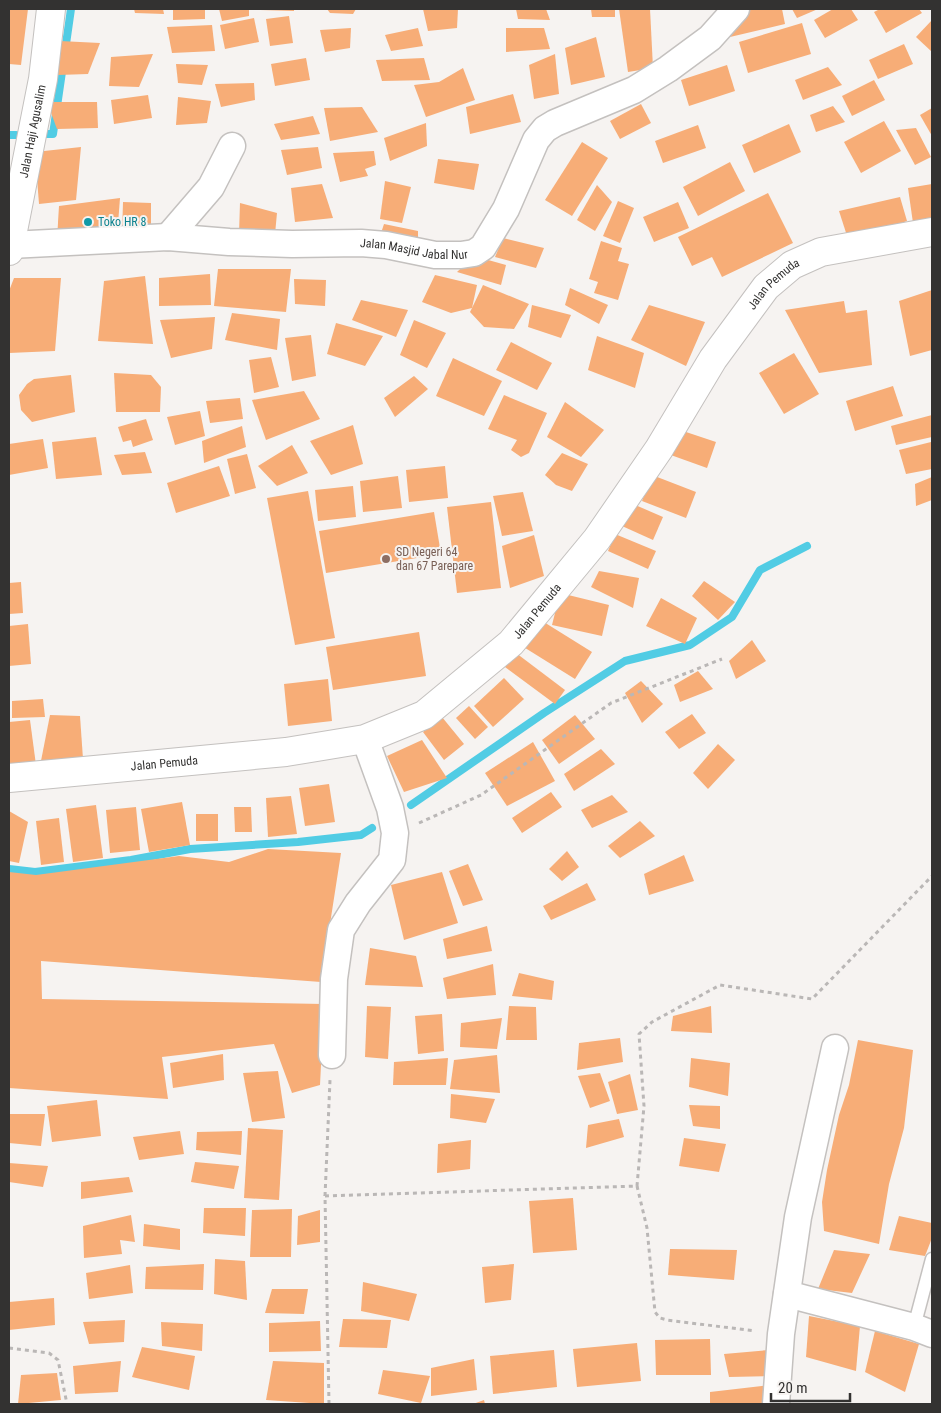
<svg xmlns="http://www.w3.org/2000/svg" width="941" height="1413" viewBox="0 0 941 1413" font-family="'Roboto Condensed',sans-serif">
<style>
.lines{fill:none;stroke-linecap:round;stroke-linejoin:round}
.stream{stroke:#51cce4;stroke-width:8}
.building{fill:#f7ad77}
.service-casing{stroke:#c4c1bf;stroke-width:15}
.minor-casing{stroke:#c4c1bf;stroke-width:29}
.tertiary-casing{stroke:#c4c1bf;stroke-width:30}
.path{stroke:#bab7b6;stroke-width:3;stroke-dasharray:4 4;stroke-linecap:butt}
.service{stroke:#fff;stroke-width:12}
.minor{stroke:#fff;stroke-width:26}
.tertiary{stroke:#fff;stroke-width:28}
.culture-dot{fill:#0f9aa8;stroke:#f6f3f1;stroke-width:2}
.education-dot{fill:#8d6e63;stroke:#f6f3f1;stroke-width:2}
.labels{text-anchor:middle;stroke-width:4;stroke-linejoin:round;paint-order:stroke}
.street-label{font-size:12px;fill:#333231;stroke:#f6f3f1}
.culture-label{font-size:12px;fill:#0d838f;stroke:#f6f3f1;text-anchor:start}
.education-label{font-size:12px;fill:#785e54;stroke:#f6f3f1;text-anchor:start}
</style>
<rect width="100%" height="100%" fill="#f6f3f1"/>
<g class="lines">
<g class="stream">
<polyline points="65,51 71,9"/>
<polyline points="47,134 53,134 63,65"/>
<polyline points="9,135 16,135"/>
<polyline points="411,805 544,713 625,661 690,645 732,617 760,570 807,546"/>
<polyline points="9,869 35,872 131,860 190,849 298,842 361,835 372,828"/>
</g>
</g>
<g class="building">
<polygon points="9,9 28,9 21,65 9,64"/>
<polygon points="134,9 163,9 164,14 135,13"/>
<polygon points="173,9 205,9 205,19 173,20"/>
<polygon points="219,9 249,9 249,16 222,21"/>
<polygon points="260,9 294,9 294,11 260,10"/>
<polygon points="327,9 356,9 353,14 330,13"/>
<polygon points="423,9 458,9 457,28 428,31"/>
<polygon points="516,9 546,9 550,20 518,19"/>
<polygon points="591,9 615,9 615,17 592,17"/>
<polygon points="619,9 650,9 653,68 628,72"/>
<polygon points="742,9 782,9 785,24 730,37 727,24"/>
<polygon points="792,9 818,9 797,18"/>
<polygon points="833,9 851,9 858,20 825,38 814,20"/>
<polygon points="880,9 919,9 922,13 886,33 874,12"/>
<polygon points="289,16 293,43 270,46 266,19"/>
<polygon points="254,18 259,42 225,49 220,25"/>
<polygon points="932,20 932,52 916,37"/>
<polygon points="802,23 811,54 748,73 739,42"/>
<polygon points="212,25 215,51 172,53 167,27"/>
<polygon points="351,28 350,48 325,52 320,30"/>
<polygon points="418,28 423,46 391,51 385,35"/>
<polygon points="506,28 544,28 550,49 506,52"/>
<polygon points="596,37 605,77 571,85 565,48"/>
<polygon points="60,41 100,43 88,74 58,75"/>
<polygon points="904,44 913,64 878,79 869,60"/>
<polygon points="153,54 139,87 109,86 111,57"/>
<polygon points="555,54 559,94 534,99 529,65"/>
<polygon points="306,58 310,80 275,86 271,64"/>
<polygon points="424,58 430,80 382,81 376,60"/>
<polygon points="176,64 208,65 202,85 178,83"/>
<polygon points="727,65 735,91 689,106 681,80"/>
<polygon points="828,67 842,85 803,100 795,80"/>
<polygon points="463,68 475,100 426,117 414,85 439,82"/>
<polygon points="874,80 885,100 852,116 842,96"/>
<polygon points="254,83 255,100 221,107 215,84"/>
<polygon points="513,94 521,122 470,134 466,107"/>
<polygon points="148,95 152,118 114,124 111,100"/>
<polygon points="178,97 211,101 207,123 176,125"/>
<polygon points="47,102 97,102 98,128 57,129"/>
<polygon points="641,104 651,123 620,139 610,121"/>
<polygon points="833,106 845,122 816,132 810,115"/>
<polygon points="362,107 378,132 330,141 324,108"/>
<polygon points="932,108 932,136 920,115"/>
<polygon points="313,116 320,134 281,140 274,124"/>
<polygon points="884,121 901,151 861,173 844,142"/>
<polygon points="426,123 427,146 390,161 384,138"/>
<polygon points="789,124 801,152 754,173 742,145"/>
<polygon points="698,125 706,148 663,163 655,141"/>
<polygon points="916,128 931,157 915,165 896,130"/>
<polygon points="582,142 608,158 572,216 545,200"/>
<polygon points="81,147 76,200 39,204 35,152"/>
<polygon points="318,147 322,168 287,175 281,150"/>
<polygon points="374,151 376,165 365,169 368,176 340,182 333,153"/>
<polygon points="438,159 479,164 474,190 434,183"/>
<polygon points="730,162 745,191 698,216 683,187"/>
<polygon points="385,181 411,187 402,223 380,219"/>
<polygon points="322,184 333,218 295,222 291,188"/>
<polygon points="932,184 932,220 913,223 908,188"/>
<polygon points="597,185 612,202 595,231 577,220"/>
<polygon points="768,193 793,243 722,277 712,257 692,266 678,237"/>
<polygon points="900,197 907,221 849,242 839,211"/>
<polygon points="120,198 117,237 57,239 59,206"/>
<polygon points="618,201 634,208 620,243 603,236"/>
<polygon points="123,202 151,203 151,233 122,234"/>
<polygon points="678,202 689,228 654,242 643,217"/>
<polygon points="240,203 277,213 275,234 239,234"/>
<polygon points="384,224 418,231 418,246 379,239"/>
<polygon points="503,238 544,248 536,268 495,257"/>
<polygon points="601,241 622,248 618,261 629,264 618,300 594,293 598,282 589,279"/>
<polygon points="474,256 506,265 501,285 457,272"/>
<polygon points="218,269 291,269 286,312 214,306"/>
<polygon points="210,274 211,305 159,306 159,278"/>
<polygon points="435,275 477,285 472,308 483,285 529,304 514,329 484,327 470,312 472,308 451,313 422,302"/>
<polygon points="145,276 153,344 98,341 104,281"/>
<polygon points="14,278 61,278 55,351 9,353 9,291"/>
<polygon points="294,279 326,280 325,306 295,304"/>
<polygon points="570,288 608,305 599,324 565,305"/>
<polygon points="932,290 932,350 910,356 899,301"/>
<polygon points="361,300 408,310 396,337 352,320"/>
<polygon points="844,301 846,313 867,310 872,365 819,373 785,310"/>
<polygon points="532,305 571,315 561,338 528,327"/>
<polygon points="649,305 705,322 686,366 631,340"/>
<polygon points="232,313 280,319 277,350 225,340"/>
<polygon points="215,317 212,349 171,358 160,320"/>
<polygon points="414,320 446,333 427,368 400,355"/>
<polygon points="336,323 383,336 365,366 327,354"/>
<polygon points="311,335 316,376 292,381 285,338"/>
<polygon points="597,336 644,353 635,388 588,370"/>
<polygon points="511,342 552,363 537,390 496,370"/>
<polygon points="794,353 819,394 784,414 759,373"/>
<polygon points="271,357 279,387 254,393 249,360"/>
<polygon points="453,358 502,381 484,416 436,396"/>
<polygon points="114,373 151,375 161,387 160,412 116,412"/>
<polygon points="71,375 75,412 32,422 21,410 19,395 27,384 34,379"/>
<polygon points="414,376 428,389 395,417 384,398"/>
<polygon points="893,386 903,416 855,431 846,401"/>
<polygon points="304,391 320,419 266,440 252,400"/>
<polygon points="504,395 547,413 529,453 521,457 511,450 517,440 488,429"/>
<polygon points="240,398 243,419 210,423 206,401"/>
<polygon points="565,402 604,430 581,457 547,437"/>
<polygon points="200,411 205,436 175,445 167,417"/>
<polygon points="932,415 932,437 896,445 891,426"/>
<polygon points="146,419 153,440 133,447 131,440 123,442 118,427"/>
<polygon points="353,425 363,464 331,475 310,441"/>
<polygon points="242,426 246,447 204,463 202,441"/>
<polygon points="677,429 716,442 707,468 668,454"/>
<polygon points="96,437 102,475 56,479 52,442"/>
<polygon points="43,439 48,468 9,475 9,444"/>
<polygon points="931,442 932,469 906,474 899,450"/>
<polygon points="292,445 308,473 277,486 258,466"/>
<polygon points="145,452 152,473 122,475 114,455"/>
<polygon points="562,453 588,464 572,491 556,485 545,475"/>
<polygon points="247,454 256,488 235,494 227,459"/>
<polygon points="219,466 230,496 176,513 167,483"/>
<polygon points="445,466 448,498 409,502 406,470"/>
<polygon points="652,475 696,492 686,518 642,501"/>
<polygon points="398,476 402,508 363,512 360,481"/>
<polygon points="932,477 932,500 916,506 915,484"/>
<polygon points="353,486 356,517 318,521 315,490"/>
<polygon points="308,491 335,638 295,645 267,498"/>
<polygon points="523,492 533,531 502,536 493,496"/>
<polygon points="491,502 501,588 457,593 447,507"/>
<polygon points="633,504 663,517 653,540 622,526"/>
<polygon points="434,512 441,554 326,573 319,531"/>
<polygon points="615,534 656,551 648,569 608,551"/>
<polygon points="534,535 544,576 510,588 502,546"/>
<polygon points="599,571 639,578 633,608 591,587"/>
<polygon points="704,581 735,602 718,620 692,596"/>
<polygon points="21,582 23,613 9,614 9,583"/>
<polygon points="560,593 609,605 602,636 552,625"/>
<polygon points="661,598 697,618 685,644 646,626"/>
<polygon points="539,619 592,652 575,679 522,646"/>
<polygon points="28,624 31,664 9,666 9,626"/>
<polygon points="419,632 426,676 333,690 326,647"/>
<polygon points="752,640 766,661 736,679 729,661"/>
<polygon points="516,653 565,690 555,704 505,667"/>
<polygon points="698,671 713,689 680,702 674,685"/>
<polygon points="504,678 524,699 493,727 474,706"/>
<polygon points="328,679 332,721 288,726 284,684"/>
<polygon points="641,681 663,704 642,723 625,693"/>
<polygon points="43,699 45,717 12,718 12,701"/>
<polygon points="469,706 488,727 475,739 456,718"/>
<polygon points="692,714 706,733 679,749 665,732"/>
<polygon points="50,715 80,716 83,759 40,766"/>
<polygon points="575,715 595,739 559,764 542,740"/>
<polygon points="442,717 464,744 444,760 423,732"/>
<polygon points="30,720 36,765 9,764 9,722"/>
<polygon points="422,740 447,778 404,792 387,756"/>
<polygon points="533,742 555,781 507,806 485,773"/>
<polygon points="718,744 735,760 708,789 693,773"/>
<polygon points="601,749 615,764 574,791 564,774"/>
<polygon points="329,784 335,822 305,826 299,788"/>
<polygon points="551,792 562,807 522,833 512,818"/>
<polygon points="612,795 628,812 592,828 581,810"/>
<polygon points="291,796 297,834 268,837 266,798"/>
<polygon points="182,802 190,845 149,852 141,809"/>
<polygon points="96,805 103,858 73,862 66,809"/>
<polygon points="136,807 140,850 110,853 106,810"/>
<polygon points="234,807 251,807 252,832 235,832"/>
<polygon points="9,811 28,822 19,863 9,861"/>
<rect x="196" y="814" width="22" height="27"/>
<polygon points="59,818 64,862 41,865 36,821"/>
<polygon points="640,821 655,836 620,858 608,846"/>
<polygon points="268,849 341,853 321,982 41,961 42,999 324,1004 320,1085 292,1093 274,1044 162,1057 168,1099 9,1088 9,872 36,875 179,856 229,862"/>
<polygon points="567,851 579,867 562,881 549,869"/>
<polygon points="684,855 694,881 649,895 644,874"/>
<polygon points="468,864 483,900 463,906 449,871"/>
<polygon points="442,872 458,923 404,940 391,885"/>
<polygon points="587,883 596,900 551,920 543,906"/>
<polygon points="487,926 492,951 447,959 443,939"/>
<polygon points="370,948 416,956 423,987 365,985"/>
<polygon points="493,964 496,995 447,999 443,978"/>
<polygon points="519,973 554,981 552,1000 512,996"/>
<polygon points="367,1006 391,1007 388,1059 365,1057"/>
<polygon points="509,1006 536,1007 537,1040 506,1040"/>
<polygon points="711,1006 712,1033 671,1031 673,1016"/>
<polygon points="442,1014 444,1051 418,1054 415,1016"/>
<polygon points="502,1018 497,1049 460,1047 461,1023"/>
<polygon points="620,1038 623,1062 577,1070 579,1043"/>
<polygon points="858,1040 913,1050 904,1128 889,1184 879,1244 824,1231 822,1202 827,1170 839,1115 849,1085"/>
<polygon points="223,1054 224,1080 173,1088 170,1063"/>
<polygon points="497,1055 500,1093 450,1089 454,1060"/>
<polygon points="448,1058 446,1085 393,1085 394,1062"/>
<polygon points="691,1058 730,1063 728,1096 689,1087"/>
<polygon points="278,1071 285,1118 252,1122 243,1073"/>
<polygon points="600,1073 610,1101 590,1108 578,1076"/>
<polygon points="630,1074 638,1110 617,1114 608,1082"/>
<polygon points="451,1094 495,1099 486,1123 450,1118"/>
<polygon points="97,1100 101,1136 52,1142 47,1106"/>
<polygon points="689,1105 720,1106 720,1129 693,1126"/>
<polygon points="9,1114 45,1114 41,1146 9,1143"/>
<polygon points="619,1119 624,1137 586,1148 588,1125"/>
<polygon points="248,1128 283,1130 279,1200 244,1198"/>
<polygon points="180,1131 184,1154 139,1160 133,1137"/>
<polygon points="242,1131 241,1155 196,1150 197,1132"/>
<polygon points="684,1138 726,1144 719,1172 679,1166"/>
<polygon points="471,1140 470,1169 437,1173 438,1144"/>
<polygon points="195,1162 239,1166 234,1189 191,1182"/>
<polygon points="9,1163 48,1166 43,1187 9,1182"/>
<polygon points="129,1177 133,1192 81,1199 81,1182"/>
<polygon points="573,1198 577,1250 533,1253 529,1201"/>
<polygon points="204,1208 246,1208 245,1236 203,1233"/>
<polygon points="292,1209 291,1257 250,1257 252,1210"/>
<polygon points="320,1210 320,1242 297,1245 298,1216"/>
<polygon points="131,1215 135,1242 120,1240 122,1254 84,1258 83,1226"/>
<polygon points="899,1216 932,1223 932,1238 925,1256 889,1250"/>
<polygon points="144,1224 180,1229 180,1250 143,1246"/>
<polygon points="670,1249 737,1250 734,1280 668,1275"/>
<polygon points="834,1250 870,1254 852,1293 818,1289"/>
<polygon points="215,1259 245,1261 247,1300 214,1294"/>
<polygon points="204,1264 203,1290 145,1289 146,1267"/>
<polygon points="514,1264 511,1300 485,1303 482,1267"/>
<polygon points="130,1265 133,1293 89,1299 86,1273"/>
<polygon points="363,1282 417,1294 409,1321 361,1311"/>
<polygon points="272,1289 308,1289 304,1314 265,1313"/>
<polygon points="54,1298 55,1325 9,1330 9,1302"/>
<polygon points="809,1316 860,1326 856,1371 806,1357"/>
<polygon points="343,1319 391,1320 387,1348 339,1347"/>
<polygon points="125,1320 124,1342 89,1344 83,1322"/>
<polygon points="320,1321 321,1351 269,1352 269,1323"/>
<polygon points="161,1322 203,1324 202,1351 162,1346"/>
<polygon points="875,1331 919,1344 905,1392 865,1372"/>
<polygon points="710,1339 711,1375 656,1375 655,1340"/>
<polygon points="637,1343 641,1381 577,1387 573,1349"/>
<polygon points="142,1347 195,1356 189,1390 132,1377"/>
<polygon points="554,1350 557,1387 493,1394 490,1356"/>
<polygon points="769,1350 770,1376 729,1377 724,1354"/>
<polygon points="474,1359 477,1390 431,1396 431,1368"/>
<polygon points="121,1361 118,1392 75,1394 73,1366"/>
<polygon points="273,1361 324,1363 324,1404 266,1400"/>
<polygon points="383,1370 430,1376 421,1403 378,1394"/>
<polygon points="57,1373 61,1400 18,1404 21,1375"/>
<polygon points="771,1385 770,1404 710,1404 710,1392"/>
<polygon points="484,1400 485,1404 473,1404"/>
</g>
<g class="lines">
<g class="service-casing">
<polyline id="service" points="914,1327 932,1259"/>
</g>
<g class="minor-casing">
<g id="minor">
<polyline points="168,237 211,187 232,146"/>
<path id="s1" d="M10 245 168 237 229 242 292 244 361 243 386 245 435 255H461L474 253 483 247 506 209 536 140 545 129 555 123 634 90 668 69 710 38 736 9"/>
<polyline points="332,1055 334,979 341,930 358,903 392,860 395,833 390,808 365,739"/>
<polyline points="787,1294 914,1327 932,1334"/>
<polyline points="776,1404 781,1334 798,1217 835,1048"/>
</g>
</g>
<g class="tertiary-casing">
<g id="tertiary">
<path id="s2" d="M9 251 43 79 51 9"/>
<path id="s3" d="M9 778 286 752 365 739 424 715 511 643 597 539 659 449 713 359 766 287 792 265 821 252 932 232"/>
</g>
</g>
<g class="path">
<polyline points="419,823 481,795 611,703 722,659"/>
<polyline points="637,1186 647,1228 655,1312 660,1318 667,1320 755,1331"/>
<polyline points="325,1196 330,1080"/>
<polyline points="9,1348 49,1353 58,1360 67,1404"/>
<polyline points="329,1404 325,1196 637,1186 644,1106 639,1034 652,1022 720,985 812,999 932,876"/>
</g>
<use href="#service" class="service"/>
<use href="#minor" class="minor"/>
<use href="#tertiary" class="tertiary"/>
</g>
<circle class="culture-dot" cx="88" cy="222" r="5"/>
<circle class="education-dot" cx="386" cy="559" r="5"/>
<g class="labels">
<g class="street-label">
<text dy="4" stroke="none"><textPath href="#s2" startOffset="122">Jalan Haji Agusalim</textPath></text>
<text dy="4" stroke="none"><textPath href="#s1" startOffset="405">Jalan Masjid Jabal Nur</textPath></text>
<text dy="4" stroke="none"><textPath href="#s3" startOffset="981">Jalan Pemuda</textPath></text>
<text dy="4" stroke="none"><textPath href="#s3" startOffset="576">Jalan Pemuda</textPath></text>
<text dy="4" stroke="none"><textPath href="#s3" startOffset="156">Jalan Pemuda</textPath></text>
</g>
<g class="culture-label">
<text x="98" y="226">Toko HR 8</text>
</g>
<g class="education-label">
<text x="396" y="556">SD Negeri 64<tspan x="396" dy="14">dan 67 Parepare</tspan></text>
</g>
</g>
<rect width="941" height="1413" fill="none" stroke="#333231" stroke-width="20"/>
<path d="M771 1393v8h79v-8" fill="none" stroke="#333231" stroke-width="2.5"/>
<text x="778" y="1393" font-size="15" fill="#333231" stroke="#f6f3f1" stroke-width="4" paint-order="stroke">20 m</text>
</svg>
